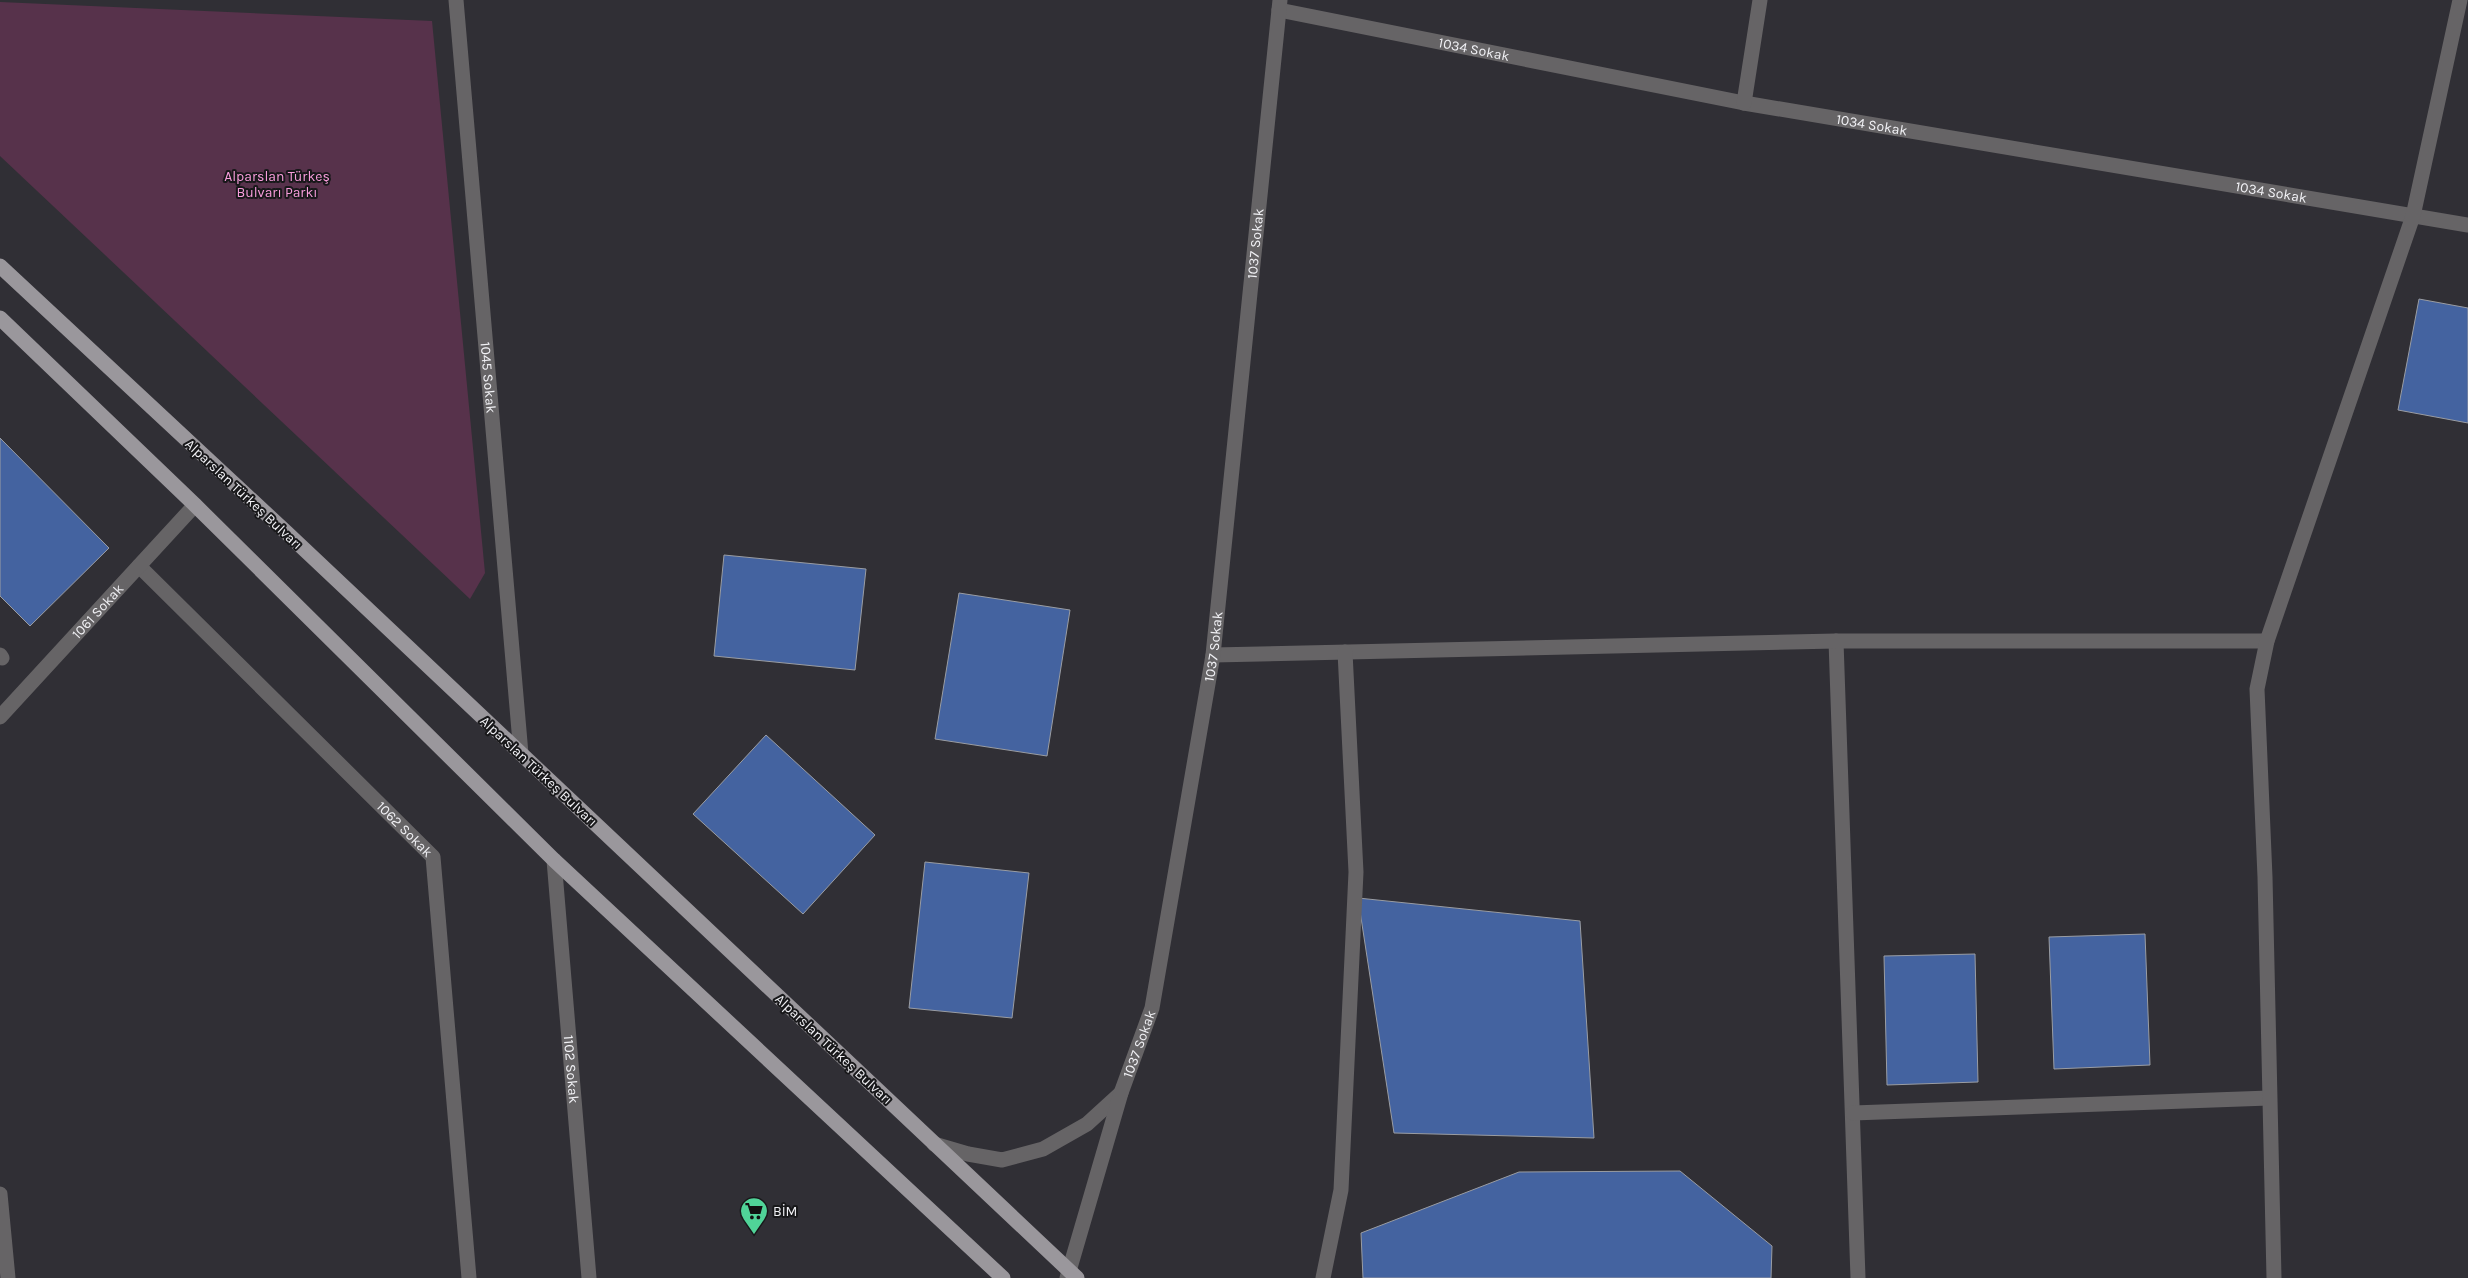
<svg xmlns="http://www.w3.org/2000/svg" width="2468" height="1278" viewBox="0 0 2468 1278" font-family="Karla,sans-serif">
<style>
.green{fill:#57324b}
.building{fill:#4463a0;stroke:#9a9da3}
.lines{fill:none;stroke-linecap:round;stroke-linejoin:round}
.minor{stroke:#666466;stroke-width:15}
.major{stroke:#9a979c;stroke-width:15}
.labels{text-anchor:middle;stroke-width:4;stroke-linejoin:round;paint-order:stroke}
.street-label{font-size:14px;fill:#f1f1f5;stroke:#18181a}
.park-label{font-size:14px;fill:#f99ddc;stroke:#18181a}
.poi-label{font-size:14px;fill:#f1f1f5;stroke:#18181a;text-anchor:start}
</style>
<rect width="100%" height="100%" fill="#302f35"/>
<polygon class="green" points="0,2 432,21 485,573 470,599 0,156"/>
<g class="building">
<polygon points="2419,299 2468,308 2468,423 2398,410"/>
<polygon points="0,438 109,548 30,626 0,596"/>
<polygon points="724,555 866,569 855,670 714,656"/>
<polygon points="959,593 1070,610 1047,756 935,739"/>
<polygon points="766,735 875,835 803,914 693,814"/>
<polygon points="925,862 1029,873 1012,1018 909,1008"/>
<polygon points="1358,898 1580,921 1594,1138 1394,1133"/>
<polygon points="2145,934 2150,1065 2054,1069 2049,937"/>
<polygon points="1975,954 1978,1082 1887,1085 1884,956"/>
<polygon points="1680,1171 1772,1246 1771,1278 1363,1278 1361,1233 1519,1172"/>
</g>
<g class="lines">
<g class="minor">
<path id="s1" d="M456 0 521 754"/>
<path id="s2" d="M1279 10 1744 103 2468 225"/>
<polyline points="1744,103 1760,0"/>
<path id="s3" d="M139 566 433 857 469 1278"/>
<polyline points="1836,641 1858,1278"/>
<polyline points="0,655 2,658"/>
<polyline points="1213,655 1836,641 2267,641"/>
<path id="s4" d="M0 717 195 505"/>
<path id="s5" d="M554 860 589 1278"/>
<polyline points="1853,1113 2269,1098"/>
<polyline points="934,1144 968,1154 1002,1160 1043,1149 1087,1124 1121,1093"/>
<polyline points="0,1194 8,1278"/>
<path id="s6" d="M1067 1278 1121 1093 1152 1008 1213 655 1280 0"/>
<polyline points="1323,1278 1341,1190 1356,872 1345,652"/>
<polyline points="2274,1278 2265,877 2257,689 2267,641 2413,216 2460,0"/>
</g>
<g class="major">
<polyline points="0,266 287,533 1077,1278"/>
<polyline points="0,318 195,505 554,860 1003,1278"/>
</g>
</g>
<defs>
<g id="supermarket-pin" transform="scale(1.4375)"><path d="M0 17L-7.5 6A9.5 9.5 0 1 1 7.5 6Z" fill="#50d398" stroke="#18181a"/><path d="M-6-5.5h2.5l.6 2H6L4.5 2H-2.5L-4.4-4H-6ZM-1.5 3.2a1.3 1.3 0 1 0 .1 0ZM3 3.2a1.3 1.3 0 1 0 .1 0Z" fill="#111"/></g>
</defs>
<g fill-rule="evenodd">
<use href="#supermarket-pin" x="754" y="1211"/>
</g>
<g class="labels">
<g class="street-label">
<text dy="5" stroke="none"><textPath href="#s2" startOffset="199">1034 Sokak</textPath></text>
<text dy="5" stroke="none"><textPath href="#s2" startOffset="604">1034 Sokak</textPath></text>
<text dy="5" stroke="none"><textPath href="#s2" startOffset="1009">1034 Sokak</textPath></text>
<text dy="5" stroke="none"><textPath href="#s6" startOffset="1055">1037 Sokak</textPath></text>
<text dy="5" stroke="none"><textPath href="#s1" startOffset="379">1045 Sokak</textPath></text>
<text transform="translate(244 494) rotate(43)" y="5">Alparslan Türkeş Bulvarı</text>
<text dy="5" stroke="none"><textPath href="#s4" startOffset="144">1061 Sokak</textPath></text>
<text dy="5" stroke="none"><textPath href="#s6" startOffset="650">1037 Sokak</textPath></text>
<text transform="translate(539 771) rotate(43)" y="5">Alparslan Türkeş Bulvarı</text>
<text dy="5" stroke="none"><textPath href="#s3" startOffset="374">1062 Sokak</textPath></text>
<text dy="5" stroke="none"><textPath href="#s6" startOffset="245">1037 Sokak</textPath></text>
<text transform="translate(834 1049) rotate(43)" y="5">Alparslan Türkeş Bulvarı</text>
<text dy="5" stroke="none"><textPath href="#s5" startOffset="210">1102 Sokak</textPath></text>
</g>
<g class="park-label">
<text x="277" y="181">Alparslan Türkeş<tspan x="277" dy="16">Bulvarı Parkı</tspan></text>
</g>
<g class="poi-label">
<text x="773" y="1216">BİM</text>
</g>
</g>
</svg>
